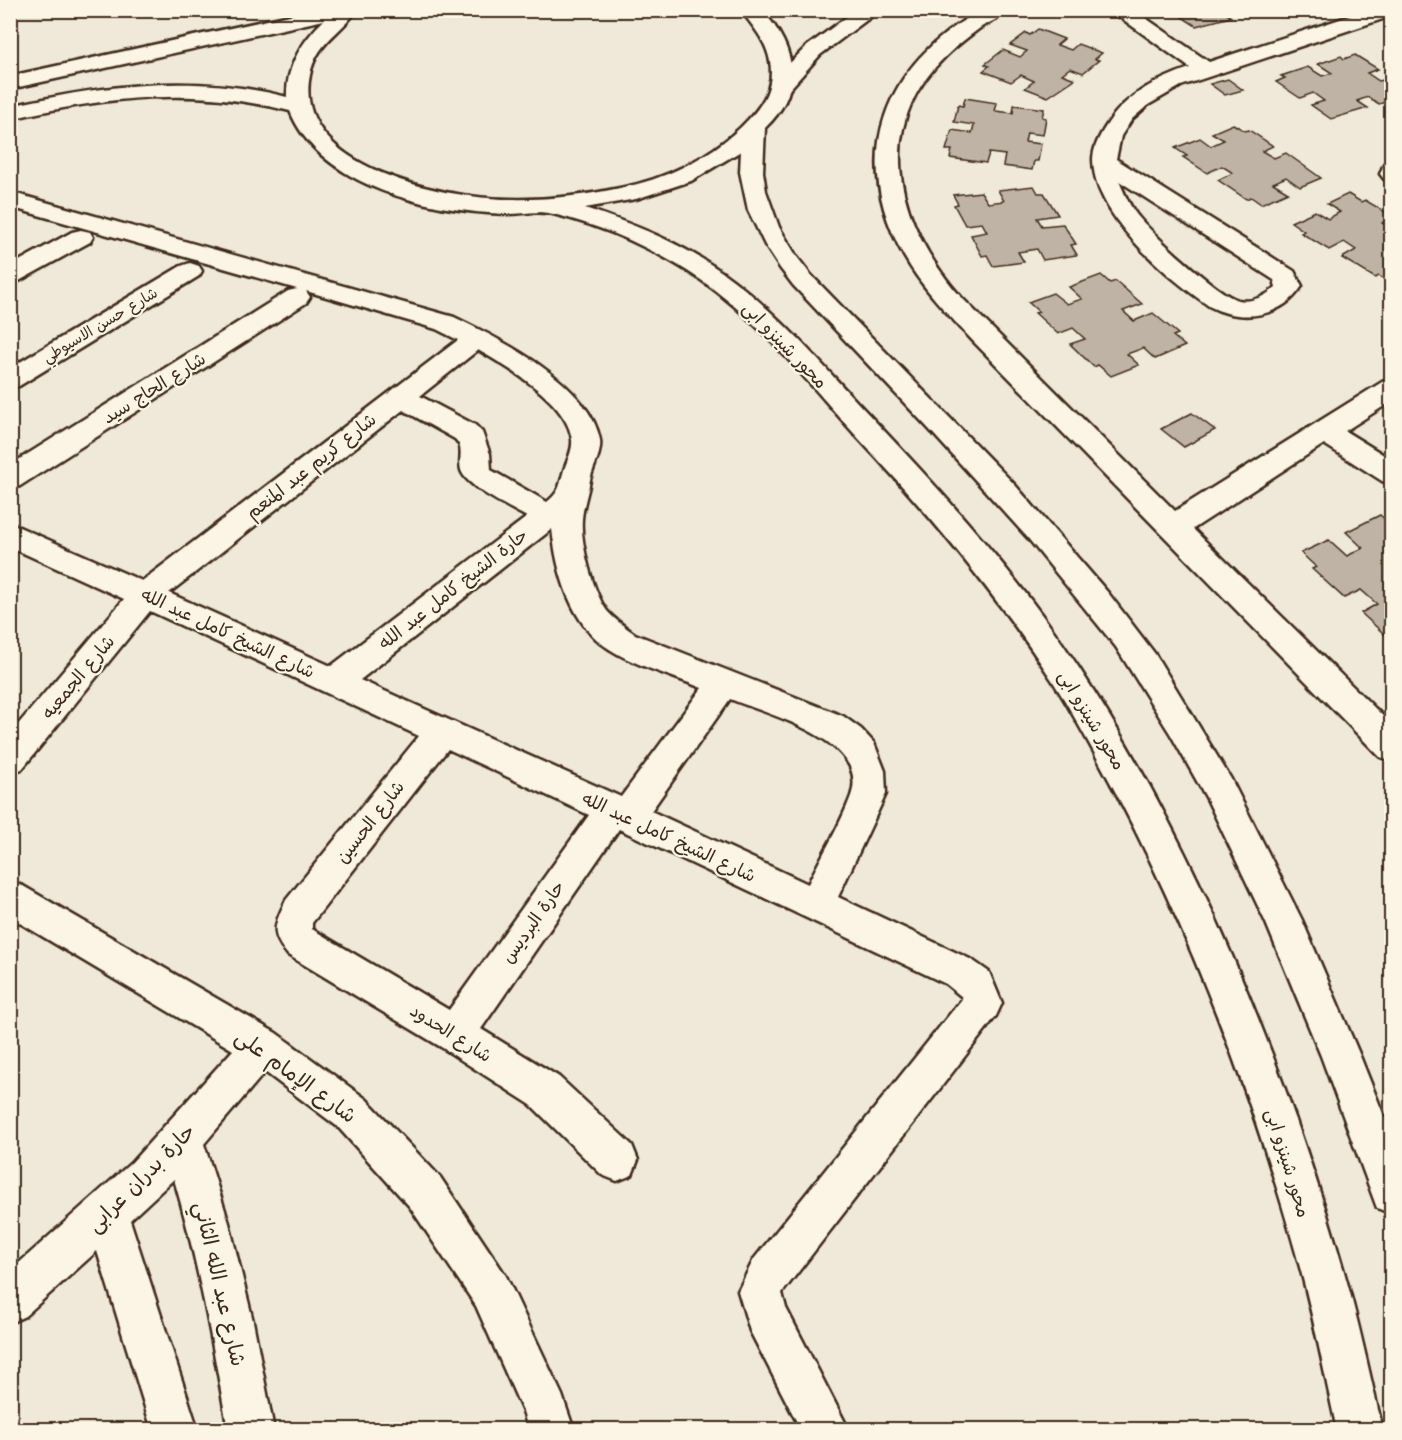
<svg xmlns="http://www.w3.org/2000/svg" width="1402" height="1440" viewBox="0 0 1402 1440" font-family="'Shantell Sans','Playpen Sans Arabic',sans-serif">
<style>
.building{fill:#beb3a4;stroke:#3b2a1e;stroke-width:1.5}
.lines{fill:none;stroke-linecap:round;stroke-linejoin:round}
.street-casing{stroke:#3b2a1e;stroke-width:5}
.secondary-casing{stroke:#3b2a1e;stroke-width:5}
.primary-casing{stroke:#3b2a1e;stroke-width:5}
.street{fill:#fcf5e5;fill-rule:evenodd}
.secondary{fill:#fcf5e5;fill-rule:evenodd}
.primary{fill:#fcf5e5;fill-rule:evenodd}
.labels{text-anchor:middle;stroke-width:4.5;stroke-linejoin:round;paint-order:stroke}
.far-street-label{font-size:15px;fill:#3b2a1e;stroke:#fcf5e5}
.street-label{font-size:18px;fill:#3b2a1e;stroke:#fcf5e5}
.near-street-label{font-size:21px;fill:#3b2a1e;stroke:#fcf5e5}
</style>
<rect width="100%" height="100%" fill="#f0e9d9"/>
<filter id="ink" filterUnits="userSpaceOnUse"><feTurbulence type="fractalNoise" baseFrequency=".0167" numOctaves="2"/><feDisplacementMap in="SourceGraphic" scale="12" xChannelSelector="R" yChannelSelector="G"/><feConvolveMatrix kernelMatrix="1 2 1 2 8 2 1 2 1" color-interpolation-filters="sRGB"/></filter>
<g filter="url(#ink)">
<g class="building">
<polygon points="1190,10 1221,10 1231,17 1196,26 1179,15"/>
<polygon points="1038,29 1064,39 1057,45 1071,50 1078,44 1102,53 1095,59 1099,60 1083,73 1070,68 1062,74 1075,79 1048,97 1025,88 1034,81 1021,75 1011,82 983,71 989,66 985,64 1003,50 1020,57 1027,51 1010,45 1026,33 1030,35"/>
<polygon points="1355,55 1378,69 1367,73 1379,81 1392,78 1392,100 1379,104 1368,97 1357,101 1368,108 1331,119 1311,105 1324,101 1313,93 1300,98 1276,82 1285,78 1281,76 1308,67 1322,76 1332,73 1318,64 1341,56 1344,59"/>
<polygon points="1228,79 1243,90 1225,95 1210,84"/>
<polygon points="965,98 997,103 995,111 1013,113 1014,105 1044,109 1042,117 1046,118 1043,135 1027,133 1025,142 1041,144 1038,161 1034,161 1032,170 1003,166 1005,155 989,153 986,163 950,158 952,150 946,150 952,130 972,133 974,125 954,122 958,105 963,106"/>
<polygon points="1233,124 1245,131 1249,130 1273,146 1262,151 1274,158 1286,153 1321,178 1300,187 1286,177 1273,183 1288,192 1261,204 1251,197 1246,199 1218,180 1233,173 1222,166 1207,173 1183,157 1187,156 1175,148 1200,138 1211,146 1224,140 1212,133"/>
<polygon points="1034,186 1038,193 1044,193 1058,215 1037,218 1042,226 1063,224 1076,244 1071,245 1077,255 1043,260 1037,249 1018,252 1024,262 993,266 987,255 982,256 971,235 987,232 982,223 965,225 954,205 958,204 953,195 981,192 988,203 1004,201 998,190"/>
<polygon points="1348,194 1361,202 1365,200 1392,216 1382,223 1392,229 1391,284 1379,276 1375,278 1342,258 1356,250 1344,242 1329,250 1301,233 1304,231 1291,222 1315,211 1328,219 1340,212 1327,204"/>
<polygon points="1101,275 1110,283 1116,281 1142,304 1123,311 1134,321 1153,313 1178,334 1173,336 1185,346 1155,359 1143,348 1127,354 1139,365 1111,376 1098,365 1094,367 1070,344 1085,339 1073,328 1058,334 1035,313 1039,312 1028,302 1053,293 1067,304 1082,299 1069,287"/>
<polygon points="1192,413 1215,430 1184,447 1161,429"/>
<polygon points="1380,515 1392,525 1392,641 1361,613 1377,604 1361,590 1344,598 1312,569 1316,567 1301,553 1329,540 1347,556 1363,548 1346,532"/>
</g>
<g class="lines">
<g class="street-casing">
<g id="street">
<path d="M981 10H1007C1001 19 989 22 980 28 968 37 956 46 945 57 869 130 899 228 962 298L1175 511 1382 382 1392 379V401L1345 431 1392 460V484L1382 481 1324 444 1193 529 1392 725V761L1380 757 973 341C948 314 922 288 904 256 848 156 884 64 981 10Z"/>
<path d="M1110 10H1134L1209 62 1368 10H1392V16L1181 86 1148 105 1132 119 1121 136 1116 159 1294 271 1302 286C1282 318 1241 323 1209 306 1166 276 1094 216 1093 160 1093 147 1101 133 1108 123 1127 94 1158 79 1190 68ZM1119 181 1274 280 1276 287C1266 296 1252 303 1238 300 1218 295 1149 231 1136 214 1128 203 1124 192 1119 181Z"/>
<polygon points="1392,162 1392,181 1384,179 1380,174 1384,164"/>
<path d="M10 192 454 317C500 339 590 384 600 440 602 453 593 467 590 480 588 493 583 506 582 519 580 543 593 592 607 611 615 620 625 627 635 634L843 716 861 729 874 743 885 771 886 794 838 897 972 960 989 972 1002 1003 996 1016 782 1293 786 1308 849 1430H801L750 1331 738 1291 754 1259 962 999V997L946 984 619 829 481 1029 559 1077 632 1145 638 1160 632 1175 617 1181 602 1175 531 1105 441 1047 288 955C269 933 275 924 286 900L419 736 150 611 22 769 10 773V734L124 599 10 547V523L142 581 458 340 436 329 306 291 310 297 306 303 20 486 10 489V465L288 291 297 289 304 291 10 207ZM478 350C509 368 568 402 572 440 573 449 568 459 565 467 559 484 562 490 547 502L491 470 490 454 482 432 475 425 420 396ZM403 410 455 439C465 449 458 459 461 470 466 487 511 508 527 517L331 666 169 593ZM552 529C557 573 571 626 611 650 634 665 675 677 702 688L621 797 360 680ZM730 699C767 714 871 740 851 796 840 826 822 855 808 884L651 811ZM448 749 589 815 449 1010 312 929V923Z"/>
<polygon points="81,230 90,232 93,237 90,242 19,281 10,284 10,266 72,232"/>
<polygon points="190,263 199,266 202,271 199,276 19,386 10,389 10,368 181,266"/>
<path d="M10 882 23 886 276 1033 366 1099 440 1177 506 1276 562 1395 574 1430H528L524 1414 476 1306 410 1207 338 1127 265 1072 204 1144 229 1223 253 1321 274 1430H228C213 1345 198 1261 174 1179L130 1220 198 1430H152L97 1251 25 1316 10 1323V1271L132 1162 233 1050 10 917Z"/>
</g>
</g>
<g class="secondary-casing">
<polygon id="secondary" points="856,10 880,10 820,55 788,91 780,92 772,91 769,86 772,81 806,47"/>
</g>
<g class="primary-casing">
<path id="primary" d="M313 10H357C340 34 316 43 310 75 291 167 443 198 508 199 546 200 583 196 620 188 664 180 708 158 740 128 760 109 775 90 770 61 766 40 753 27 741 10H762C796 48 805 90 765 128L763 172 766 191 779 227 797 257 811 275 1015 485 1109 594 1155 654 1231 779 1302 920 1360 1056 1392 1136V1214L1377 1208 1321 1056 1266 923 1207 799 1171 735 1116 647 1027 537 928 428 793 285 780 268 765 245 748 210 740 172 741 151 691 181 636 199 585 208C633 224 681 243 722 272 780 313 825 369 874 420 947 497 1019 577 1077 665 1198 848 1285 1065 1345 1275 1360 1326 1370 1378 1383 1430H1337C1325 1377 1315 1323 1301 1271 1253 1096 1189 926 1102 767 1086 738 1070 708 1052 680 996 594 930 515 860 440 810 385 762 323 701 280 657 250 604 226 553 214 538 210 523 214 508 214 433 212 321 188 290 111 192 86 107 97 10 119V106C103 85 194 73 287 97 286 67 302 41 324 20L10 89V76Z"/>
</g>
<use href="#street" class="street"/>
<use href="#secondary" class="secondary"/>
<use href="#primary" class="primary"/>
</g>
</g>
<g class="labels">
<g class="far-street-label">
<text transform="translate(100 325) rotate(-31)" y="5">شارع حسن الاسيوطي</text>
</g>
<g class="street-label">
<text transform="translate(785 345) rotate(46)" y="6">محور شينزو ابى</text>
<text transform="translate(154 388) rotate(-32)" y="6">شارع الحاج سيد</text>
<text transform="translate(311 466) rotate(-38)" y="6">شارع كريم عبد المنعم</text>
<text transform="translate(453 589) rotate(-38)" y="6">حارة الشيخ كامل عبد الله</text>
<text transform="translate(228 633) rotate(25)" y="6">شارع الشيخ كامل عبد الله</text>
<text transform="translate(78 677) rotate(-50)" y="6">شارع الجمعيه</text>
<text transform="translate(1092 720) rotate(59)" y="6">محور شينزو ابى</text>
<text transform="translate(370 822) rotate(-52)" y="6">شارع الحسين</text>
<text transform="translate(669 837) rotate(25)" y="6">شارع الشيخ كامل عبد الله</text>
<text transform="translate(533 922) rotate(-55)" y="6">حارة البرديس</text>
<text transform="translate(451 1033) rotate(32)" y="6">شارع الحدود</text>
<text transform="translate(1288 1163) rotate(73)" y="6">محور شينزو ابى</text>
</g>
<g class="near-street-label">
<text transform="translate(296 1076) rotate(36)" y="7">شارع الإمام على</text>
<text transform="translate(141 1178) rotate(-45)" y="7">حارة بدران عرابى</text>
<text transform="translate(220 1284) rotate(77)" y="7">شارع عبد الله الثاني</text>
</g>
</g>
<rect width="1402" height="1440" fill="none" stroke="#fcf5e5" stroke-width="36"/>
<rect x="18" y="18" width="1366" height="1404" fill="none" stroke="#3b2a1e" stroke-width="2" filter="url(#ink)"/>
</svg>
